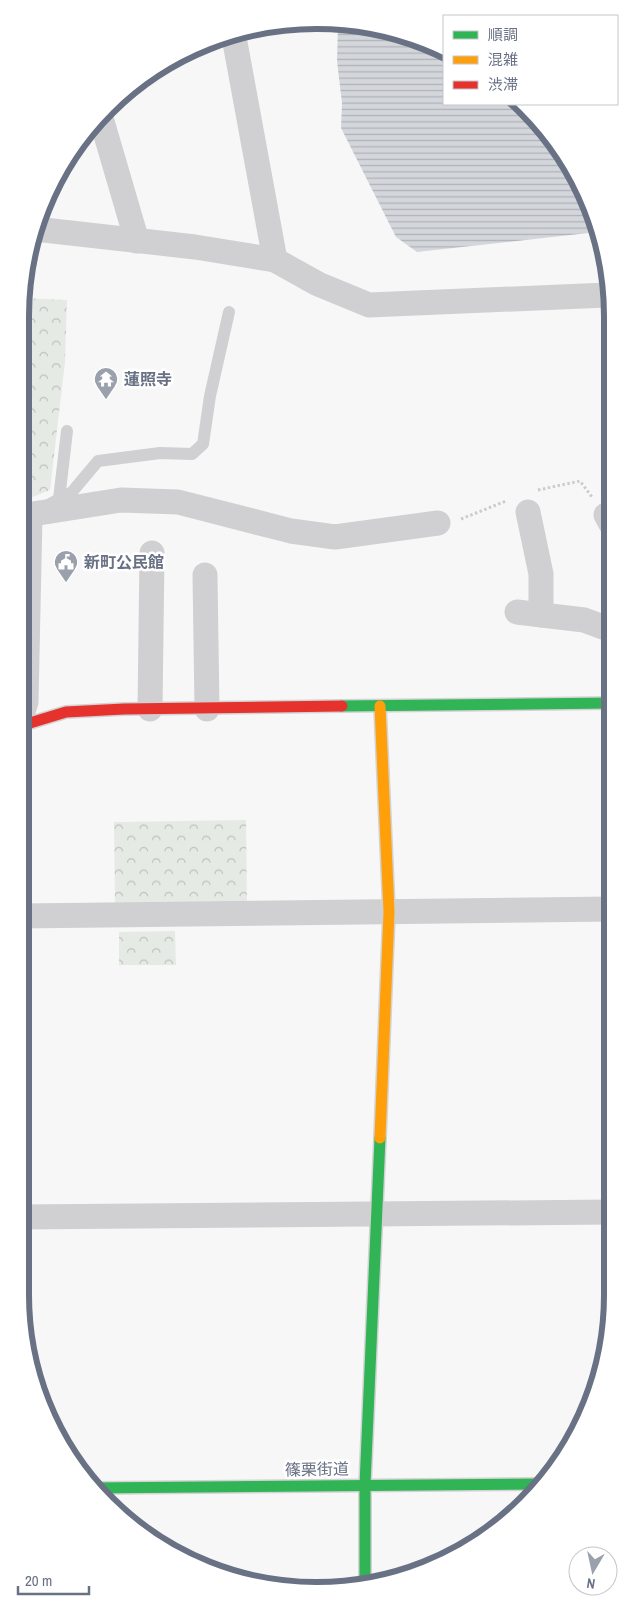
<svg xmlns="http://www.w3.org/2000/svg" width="633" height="1611" viewBox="0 0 633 1611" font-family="'Archivo Narrow','Noto Sans JP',sans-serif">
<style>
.forest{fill:url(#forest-crowns)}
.water{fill:url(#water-rules)}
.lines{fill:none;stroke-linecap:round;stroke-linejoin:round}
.fast-casing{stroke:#d3d3d5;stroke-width:14}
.slow-casing{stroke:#d3d3d5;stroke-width:14}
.jam-casing{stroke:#d3d3d5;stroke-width:14}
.path{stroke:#ccccce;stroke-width:3;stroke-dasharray:2.5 2.5;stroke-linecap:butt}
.lane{stroke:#d0d0d2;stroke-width:12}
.street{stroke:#d0d0d2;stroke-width:25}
.fast{stroke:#30b455;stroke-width:11}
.slow{stroke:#ff9f0a;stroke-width:11}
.jam{stroke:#e5322d;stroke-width:11}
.labels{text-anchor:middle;stroke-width:5;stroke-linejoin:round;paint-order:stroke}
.poi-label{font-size:16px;font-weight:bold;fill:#697185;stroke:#fff;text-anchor:start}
.street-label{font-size:16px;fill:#697185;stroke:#fff}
.rim{fill:none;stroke:#697185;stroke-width:6}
</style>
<defs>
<pattern id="forest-crowns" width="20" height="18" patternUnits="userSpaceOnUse" patternTransform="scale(1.25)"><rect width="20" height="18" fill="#e6eae5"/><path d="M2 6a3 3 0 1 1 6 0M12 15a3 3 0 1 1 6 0" fill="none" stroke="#bec2bf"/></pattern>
<pattern id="water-rules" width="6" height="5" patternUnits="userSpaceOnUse" patternTransform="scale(1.25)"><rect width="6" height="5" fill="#d3d6db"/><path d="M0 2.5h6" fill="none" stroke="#afb2b7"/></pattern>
</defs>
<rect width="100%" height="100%" fill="#f7f7f7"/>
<g class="forest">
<polygon points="22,298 67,300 65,362 50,490 20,502 20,317"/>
<polygon points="246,820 247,906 115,908 114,822"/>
<polygon points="175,931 176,965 119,965 119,932"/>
</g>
<polygon class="water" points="338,26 394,30 444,53 444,104 520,104 540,121 583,186 597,232 417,252 396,237 341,128 342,103 337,61"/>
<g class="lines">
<g class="fast-casing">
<g id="fast">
<polyline points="342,706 612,703"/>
<polyline points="92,1488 542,1484"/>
<polyline points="365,1586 365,1485 380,1138"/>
</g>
</g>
<g class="slow-casing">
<polyline id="slow" points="380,1138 389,912 380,706"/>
</g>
<g class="jam-casing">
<polyline id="jam" points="20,726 66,712 124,709 342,706"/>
</g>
<g class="path">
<polyline points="538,490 580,481 592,497"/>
<polyline points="461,519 506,501"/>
</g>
<g class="lane">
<polyline points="59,499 67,431"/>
<polyline points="50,504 72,492 98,461 160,453 192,454 203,444 210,396 229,312"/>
</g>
<g class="street">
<polyline points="234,37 275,260"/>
<polyline points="101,118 137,241"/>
<polyline points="35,229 195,247 275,260 318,284 369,305 607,295 610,296"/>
<polyline points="528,512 541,574 541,615"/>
<polyline points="606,515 611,524"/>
<polyline points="20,516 121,500 178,502 291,531 335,537 438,523"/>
<polyline points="205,575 207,709"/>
<polyline points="517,612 584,620 611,630"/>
<polyline points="150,709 152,553"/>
<polyline points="20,721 26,702 30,515"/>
<polyline points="20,916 612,909"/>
<polyline points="20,1217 613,1212"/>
</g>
<use href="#fast" class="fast"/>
<use href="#slow" class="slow"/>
<use href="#jam" class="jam"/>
</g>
<defs>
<g id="temple-pin" transform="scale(1.25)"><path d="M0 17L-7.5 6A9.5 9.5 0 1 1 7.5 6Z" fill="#9ba0ad" stroke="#fff"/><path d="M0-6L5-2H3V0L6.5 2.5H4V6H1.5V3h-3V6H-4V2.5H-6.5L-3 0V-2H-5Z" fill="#fff"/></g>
<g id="civic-pin" transform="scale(1.25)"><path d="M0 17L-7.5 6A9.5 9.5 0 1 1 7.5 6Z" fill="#9ba0ad" stroke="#fff"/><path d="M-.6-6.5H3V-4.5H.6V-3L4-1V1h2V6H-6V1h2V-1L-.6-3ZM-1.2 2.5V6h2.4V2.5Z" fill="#fff"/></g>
</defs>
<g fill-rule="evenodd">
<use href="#temple-pin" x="106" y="379"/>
<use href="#civic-pin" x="66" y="562"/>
</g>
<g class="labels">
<g class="poi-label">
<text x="124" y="385">蓮照寺</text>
<text x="84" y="568">新町公民館</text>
</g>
<g class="street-label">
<text transform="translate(317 1469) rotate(-1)" y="6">篠栗街道</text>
</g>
</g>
<path d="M0 0H633V1611H0ZM316 29H317A287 287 0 0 1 604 316V1295A287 287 0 0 1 317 1582H316A287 287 0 0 1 29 1295V316A287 287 0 0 1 316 29Z" fill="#fff" fill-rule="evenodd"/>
<path class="rim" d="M316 29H317A287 287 0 0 1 604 316V1295A287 287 0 0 1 317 1582H316A287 287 0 0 1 29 1295V316A287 287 0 0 1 316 29Z"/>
<rect x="443" y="15" width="175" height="90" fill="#ffffff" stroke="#c3c6ce"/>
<rect x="453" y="31" width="25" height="8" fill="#30b455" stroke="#c3c6ce"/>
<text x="488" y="40" font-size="15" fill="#697185">順調</text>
<rect x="453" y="56" width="25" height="8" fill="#ff9f0a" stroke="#c3c6ce"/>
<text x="488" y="65" font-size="15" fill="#697185">混雑</text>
<rect x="453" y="81" width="25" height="8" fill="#e5322d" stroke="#c3c6ce"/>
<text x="488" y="90" font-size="15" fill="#697185">渋滞</text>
<g transform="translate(593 1571) rotate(189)"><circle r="24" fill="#ffffff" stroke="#c3c6ce"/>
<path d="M0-4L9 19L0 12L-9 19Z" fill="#9ba0ad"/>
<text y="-8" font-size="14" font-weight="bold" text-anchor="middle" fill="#697185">N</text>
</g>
<path d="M18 1586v8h71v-8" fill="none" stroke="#697185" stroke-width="2.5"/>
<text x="25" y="1586" font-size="15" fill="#697185" stroke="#ffffff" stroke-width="4" paint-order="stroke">20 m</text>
</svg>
